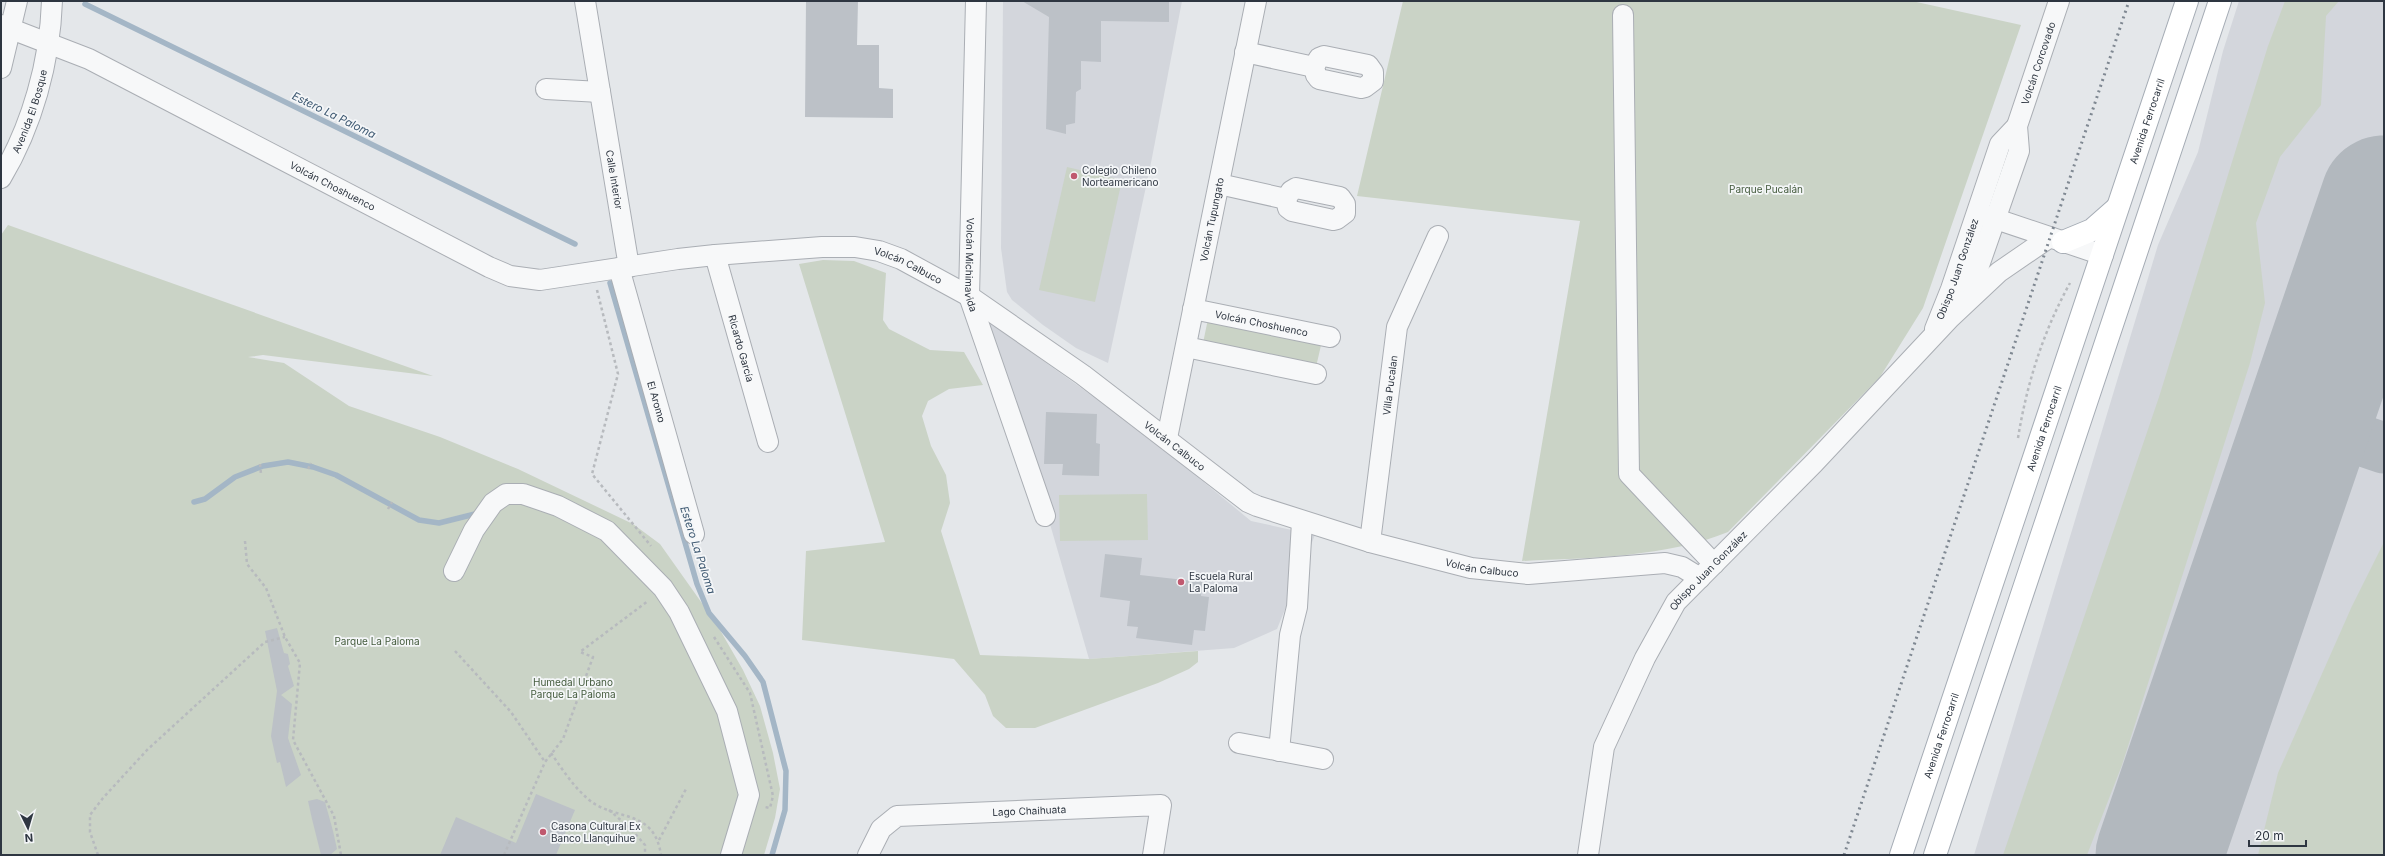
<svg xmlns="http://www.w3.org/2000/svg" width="2385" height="856" viewBox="0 0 2385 856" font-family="Inter,sans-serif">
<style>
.built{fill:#d3d6dc}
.green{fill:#cad3c6}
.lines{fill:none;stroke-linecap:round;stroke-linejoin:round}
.stream{stroke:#a4b6c6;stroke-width:5.5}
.taxiway{stroke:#b2b8be;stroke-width:51}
.runway{stroke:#b2b8be;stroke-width:127}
.building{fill:#bcc1c7}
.minor-casing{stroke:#aaaeb4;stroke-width:22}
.major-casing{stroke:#a5acb5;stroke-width:24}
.path{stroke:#b7babe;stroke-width:2.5;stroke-dasharray:3 3;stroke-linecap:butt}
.minor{stroke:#f7f8f9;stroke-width:20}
.major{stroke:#fff;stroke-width:22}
.rail{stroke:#7f8892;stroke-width:3;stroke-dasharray:2 4;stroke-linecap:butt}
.poi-dot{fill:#c0596f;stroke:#f4f6f8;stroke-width:1.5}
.labels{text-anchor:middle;stroke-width:3.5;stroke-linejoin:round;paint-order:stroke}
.street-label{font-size:10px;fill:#2e3641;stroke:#f4f6f8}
.poi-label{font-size:10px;fill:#2e3641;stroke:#f4f6f8;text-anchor:start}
.park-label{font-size:10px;fill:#445b3d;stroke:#f4f6f8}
.water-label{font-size:11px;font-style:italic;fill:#3c5770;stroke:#f4f6f8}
</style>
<rect width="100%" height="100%" fill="#e4e7ea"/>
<g class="built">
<polygon points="1003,1 1182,1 1150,168 1108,363 1076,348 1043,325 1012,300 1007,292 1001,248"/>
<polygon points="2239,1 2384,1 2384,855 1974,855 2158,245 2198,152 2223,51"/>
<polygon points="986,320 1143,432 1251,521 1315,535 1277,629 1234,648 1089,659 1039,486"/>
</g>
<g class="green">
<path d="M1403 1H1912L2021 25 1923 308 1880 377 1728 532C1668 557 1587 558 1522 561L1580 221 1357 196Z"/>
<polygon points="2285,1 2339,1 2326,16 2321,105 2280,157 2256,223 2265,303 2250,363 2122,765 2087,855 2003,855 2159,397 2268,46"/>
<polygon points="1067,167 1122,180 1095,302 1039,290"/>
<polygon points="8,225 433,376 263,355 248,357 284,363 349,406 440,437 518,469 633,524 660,544 716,623 743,670 760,706 773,753 780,789 775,818 764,855 1,855 1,235"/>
<polygon points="823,260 854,261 886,273 883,320 889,329 930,350 964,352 983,385 949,389 928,401 922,416 931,446 946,475 950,503 941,531 980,655 1089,659 1198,651 1198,662 1189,669 1158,683 1035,728 1006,728 993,716 985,695 954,659 802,640 806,551 885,542 799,264"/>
<polygon points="1208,319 1322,341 1316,367 1203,343"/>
<polygon points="1147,494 1148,540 1060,541 1059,495"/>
<polygon points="2384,542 2384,855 2258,855 2278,773 2352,606"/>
</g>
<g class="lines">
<g class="stream">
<polyline points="85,4 575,244"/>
<polyline points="610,283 697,584 709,613 745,656 763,682 786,771 785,810 772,855"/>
<polyline points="194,502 205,499 235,477 263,466 288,462 313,467 336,475 419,520 439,523 475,514"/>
</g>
<polyline class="taxiway" points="2307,422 2384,448"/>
<polyline class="runway" points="2159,855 2384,199"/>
</g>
<g class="building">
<polygon points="806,1 858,1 857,45 879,45 879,88 893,89 893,118 805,117"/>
<polygon points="1022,1 1169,1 1169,22 1101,21 1101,62 1081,61 1081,89 1076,92 1075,123 1066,125 1066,134 1046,129 1049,17"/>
<polygon points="1046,412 1097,414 1096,443 1100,444 1099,476 1062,475 1063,464 1044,464"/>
<polygon points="1105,554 1142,558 1140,575 1202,582 1201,596 1209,597 1205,631 1194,630 1192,645 1136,638 1138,627 1127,626 1130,601 1100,597"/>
<polygon points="277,628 284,653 288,654 290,664 288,666 294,686 281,695 292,704 288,738 301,775 286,787 280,762 277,763 271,736 277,691 265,631"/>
<polygon points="536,794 575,810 556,855 440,855 456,817 516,843"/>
<polygon points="317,799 325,802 333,831 337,849 330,855 321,855 312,819 308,801"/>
</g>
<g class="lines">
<g class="minor-casing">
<g id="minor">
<path id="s1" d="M585 1 629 267"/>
<path id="s2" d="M976 1 969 296 1045 516"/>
<polyline points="1623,15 1629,474 1714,564"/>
<path id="s3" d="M1 25 89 59 489 267 510 276 540 280 678 259 715 255 822 247H855L879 251 901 259 969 296 1083 375 1248 502 1257 506 1370 542 1471 568 1528 574 1665 563 1682 567 1700 578"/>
<polyline points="1245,52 1314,67"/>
<polygon points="1324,56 1368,65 1373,72 1373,81 1365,87 1361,88 1319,79 1316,75 1314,67 1319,58"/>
<polyline points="1,68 17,1"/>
<polyline points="546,89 600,92"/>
<path id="s4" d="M1 178C32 126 50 62 52 1"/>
<polyline points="1219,184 1286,199"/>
<polygon points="1296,188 1340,197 1345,204 1345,213 1337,219 1333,220 1292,211 1288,208 1286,199 1291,191"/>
<polyline points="1984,215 2103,255"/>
<path id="s5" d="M715 255 768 442"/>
<path id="s6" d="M619 268 694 534"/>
<path id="s7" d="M1968 297 2019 151 2017 126 2059 1"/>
<path id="s8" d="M1193 309 1330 337"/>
<path id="s9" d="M1935 329 1951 289 2000 144 2017 126"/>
<polyline points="1186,347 1316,374"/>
<path id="s10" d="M1167 438 1256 1"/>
<path id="s11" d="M1370 542 1397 327 1438 236"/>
<polyline points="454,571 474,530 493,503 506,494 523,494 558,506 607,531 663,588 679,612 727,711 749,795 731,855"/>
<polyline points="1239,743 1323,759"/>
<polyline points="1279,751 1290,635 1297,607 1302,522"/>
<path id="s12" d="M868 855 881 829 897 816 1161 805 1153 855"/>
<path id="s13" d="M1588 855 1604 747 1645 658 1676 602 1814 463 1950 318 1999 272 2050 237"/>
</g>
</g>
<g class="major-casing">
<g id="major">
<polyline points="2063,242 2092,230 2117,208"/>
<path id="s14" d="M1901 855 2187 1"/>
<polyline points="1935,855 2220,1"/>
</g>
</g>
<g class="path">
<polyline points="597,290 618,374 592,474 651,546"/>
<path d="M2018 438C2027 383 2043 332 2070 283"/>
<polyline points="260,464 261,474"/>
<polyline points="308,469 311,463"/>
<polyline points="388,509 392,502"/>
<polyline points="245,541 247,564 266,588 285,637 300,663 293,740 334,816 341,855"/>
<polyline points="714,637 750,693 773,796 770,808 765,807"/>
<polyline points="455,651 511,712 545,762"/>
<path d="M551 753C562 769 573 786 588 799 614 822 654 807 661 855"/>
<polyline points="609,810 631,829 645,845 645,855"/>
<polyline points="659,840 686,789"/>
<polyline points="98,855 90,832 90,815 103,798 147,750 265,642 285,637"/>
<polyline points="504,855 545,762 563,739 593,657 580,652 648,601"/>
</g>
<use href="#minor" class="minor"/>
<use href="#major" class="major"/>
<polyline class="rail" points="1844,855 2129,1"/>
</g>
<g class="poi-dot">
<circle cx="1074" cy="176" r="4"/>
<circle cx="1181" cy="582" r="4"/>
<circle cx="543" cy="832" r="4"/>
</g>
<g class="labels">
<g class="street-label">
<text dy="4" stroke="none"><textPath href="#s7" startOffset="246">Volcán Corcovado</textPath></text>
<text dy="4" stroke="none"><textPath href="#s4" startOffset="73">Avenida El Bosque</textPath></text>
<text dy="4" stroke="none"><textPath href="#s14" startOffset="774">Avenida Ferrocarril</textPath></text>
<text dy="4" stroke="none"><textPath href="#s1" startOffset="181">Calle Interior</textPath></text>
<text dy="4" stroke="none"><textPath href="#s3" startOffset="369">Volcán Choshuenco</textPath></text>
<text dy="4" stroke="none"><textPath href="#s10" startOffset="223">Volcán Tupungato</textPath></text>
<text dy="4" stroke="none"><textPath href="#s2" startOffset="264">Volcán Michimavida</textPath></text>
<text dy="4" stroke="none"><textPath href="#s3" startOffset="972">Volcán Calbuco</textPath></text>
<text dy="4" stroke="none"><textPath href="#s9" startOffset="64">Obispo Juan González</textPath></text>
<text dy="4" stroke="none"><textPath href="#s8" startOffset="70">Volcán Choshuenco</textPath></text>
<text dy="4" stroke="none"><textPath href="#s5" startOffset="97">Ricardo García</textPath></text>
<text dy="4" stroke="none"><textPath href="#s11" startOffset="158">Villa Pucalan</textPath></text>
<text dy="4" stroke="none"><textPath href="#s6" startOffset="139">El Aromo</textPath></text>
<text dy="4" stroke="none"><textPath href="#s14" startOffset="450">Avenida Ferrocarril</textPath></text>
<text dy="4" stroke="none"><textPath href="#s3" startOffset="1295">Volcán Calbuco</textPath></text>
<text dy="4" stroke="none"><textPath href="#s3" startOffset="1631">Volcán Calbuco</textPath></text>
<text dy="4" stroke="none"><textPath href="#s13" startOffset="316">Obispo Juan González</textPath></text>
<text dy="4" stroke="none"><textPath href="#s14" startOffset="126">Avenida Ferrocarril</textPath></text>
<text dy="4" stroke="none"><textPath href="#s12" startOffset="182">Lago Chaihuata</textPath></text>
</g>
<g class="poi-label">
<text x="1082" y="174">Colegio Chileno<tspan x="1082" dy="12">Norteamericano</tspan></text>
<text x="1189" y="580">Escuela Rural<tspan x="1189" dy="12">La Paloma</tspan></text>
<text x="551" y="830">Casona Cultural Ex<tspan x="551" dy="12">Banco Llanquihue</tspan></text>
</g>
<g class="park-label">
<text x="1766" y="193">Parque Pucalán</text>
<text x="377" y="645">Parque La Paloma</text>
<text x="573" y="686">Humedal Urbano<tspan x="573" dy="12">Parque La Paloma</tspan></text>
</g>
<g class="water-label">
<text transform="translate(334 115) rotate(26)" y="4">Estero La Paloma</text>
<text transform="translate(698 550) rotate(72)" y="4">Estero La Paloma</text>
</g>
</g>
<rect width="2385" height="856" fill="none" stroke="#2e3641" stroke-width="4"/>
<g transform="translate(28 828) rotate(175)" stroke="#f4f6f8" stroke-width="3" paint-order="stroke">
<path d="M0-3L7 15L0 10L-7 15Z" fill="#2e3641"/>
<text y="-6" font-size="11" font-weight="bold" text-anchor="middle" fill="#2e3641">N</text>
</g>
<path d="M2249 840v6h57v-6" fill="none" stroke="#2e3641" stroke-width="2"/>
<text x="2255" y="840" font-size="12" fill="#2e3641" stroke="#f4f6f8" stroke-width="3" paint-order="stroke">20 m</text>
</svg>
